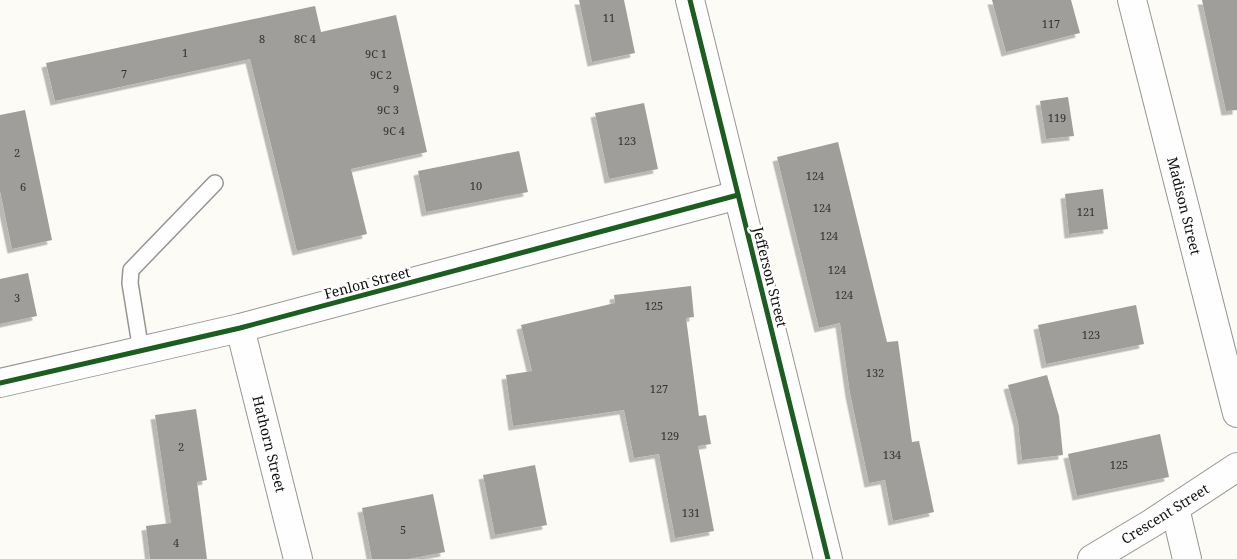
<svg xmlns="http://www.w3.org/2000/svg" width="1237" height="559" viewBox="0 0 1237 559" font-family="'Noto Serif',serif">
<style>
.building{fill:#a09e9a;filter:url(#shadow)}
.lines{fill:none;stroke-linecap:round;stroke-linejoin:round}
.lane-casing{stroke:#969593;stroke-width:18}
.street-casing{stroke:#969593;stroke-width:30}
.lane{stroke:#fffefe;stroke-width:15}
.street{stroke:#fffefe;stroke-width:28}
.cycleway-casing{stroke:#fff;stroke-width:8}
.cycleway{stroke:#1b5e20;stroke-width:5}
.labels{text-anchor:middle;stroke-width:5;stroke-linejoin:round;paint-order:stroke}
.number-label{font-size:11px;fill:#333332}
.street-label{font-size:14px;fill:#0f0f0f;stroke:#fff}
</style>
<defs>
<filter id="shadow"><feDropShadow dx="-4.5" dy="4.5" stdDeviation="0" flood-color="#0004"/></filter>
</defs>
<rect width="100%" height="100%" fill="#fcfbf5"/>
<g class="building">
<polygon points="579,0 624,0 635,53 592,62"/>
<polygon points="992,0 1071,0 1080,33 1006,52"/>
<polygon points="1202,0 1237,0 1237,110 1226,111"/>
<polygon points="315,6 321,32 396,15 427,152 351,169 367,234 297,251 250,59 55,101 46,63"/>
<polygon points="1068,97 1074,136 1046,139 1040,101"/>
<polygon points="644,103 658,169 609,179 595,113"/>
<polygon points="25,110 52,240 12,249 0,191 0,115"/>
<polygon points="838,142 887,342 898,341 912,442 919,441 934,512 893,521 885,480 869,483 850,393 840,323 819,328 777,157"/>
<polygon points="519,151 528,192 426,212 418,171"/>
<polygon points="1103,189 1108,229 1069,234 1065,194"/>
<polygon points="28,273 37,316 0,324 0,279"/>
<polygon points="691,286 694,317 686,318 699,416 706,415 711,444 698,446 714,531 675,538 659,454 634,458 624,410 513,426 506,375 532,371 521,325 615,303 614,295"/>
<polygon points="1136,305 1144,344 1046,364 1038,325"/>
<polygon points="1047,375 1059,416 1063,455 1022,460 1018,422 1008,385"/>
<polygon points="196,409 207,480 197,482 207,559 150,559 146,526 171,523 155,415"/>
<polygon points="1160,434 1169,477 1077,496 1068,454"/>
<polygon points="535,465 547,525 495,535 483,475"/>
<polygon points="433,494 445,552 409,559 372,559 362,508"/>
</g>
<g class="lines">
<g class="lane-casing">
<polyline id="lane" points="141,351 130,283 131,270 215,183"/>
</g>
<g class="street-casing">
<g id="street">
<polyline points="690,0 828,559"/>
<polyline points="1132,0 1237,413"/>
<polyline points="240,328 298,559"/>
<polyline points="0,383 240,328 738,195"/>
<polyline points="1175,508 1187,559"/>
<polyline points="1092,559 1152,523 1237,467"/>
</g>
</g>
<use href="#lane" class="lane"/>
<use href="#street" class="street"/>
<g class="cycleway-casing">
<g id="cycleway">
<polyline points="690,0 828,559"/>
<polyline points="0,383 240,328 738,195"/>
</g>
</g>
<use href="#cycleway" class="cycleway"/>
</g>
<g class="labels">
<g class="number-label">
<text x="609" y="22">11</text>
<text x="1051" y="28">117</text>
<text x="262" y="43">8</text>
<text x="305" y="43">8C 4</text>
<text x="185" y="57">1</text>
<text x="376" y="58">9C 1</text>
<text x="124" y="78">7</text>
<text x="381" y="79">9C 2</text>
<text x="396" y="93">9</text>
<text x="388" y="114">9C 3</text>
<text x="1057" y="122">119</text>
<text x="394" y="135">9C 4</text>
<text x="627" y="145">123</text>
<text x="17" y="157">2</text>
<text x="815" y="180">124</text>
<text x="476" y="190">10</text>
<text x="23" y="191">6</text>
<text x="822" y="212">124</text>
<text x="1086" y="216">121</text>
<text x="829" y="240">124</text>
<text x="837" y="274">124</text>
<text x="844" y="299">124</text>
<text x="17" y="302">3</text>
<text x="654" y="310">125</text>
<text x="1091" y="339">123</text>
<text x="875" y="377">132</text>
<text x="659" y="393">127</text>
<text x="670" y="440">129</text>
<text x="181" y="451">2</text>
<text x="892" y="459">134</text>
<text x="1119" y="469">125</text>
<text x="691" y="517">131</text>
<text x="403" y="534">5</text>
<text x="176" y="547">4</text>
</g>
<g class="street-label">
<text transform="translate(1184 206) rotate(76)" y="5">Madison Street</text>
<text transform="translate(770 277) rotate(76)" y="5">Jefferson Street</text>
<text transform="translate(367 283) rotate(-15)" y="5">Fenlon Street</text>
<text transform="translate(269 444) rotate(76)" y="5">Hathorn Street</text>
<text transform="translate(1165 514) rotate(-32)" y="5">Crescent Street</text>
</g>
</g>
</svg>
